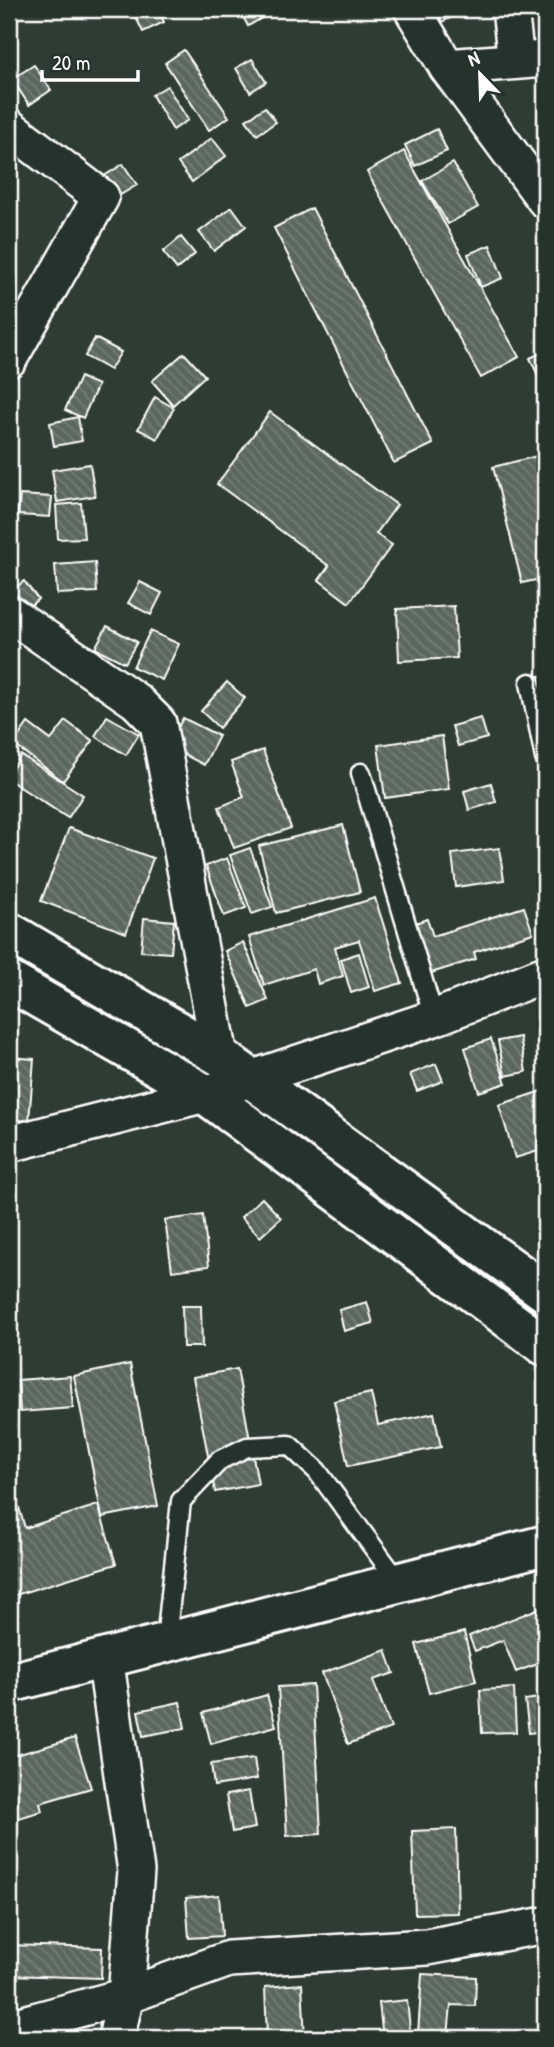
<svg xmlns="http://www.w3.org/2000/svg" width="554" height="2047" viewBox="0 0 554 2047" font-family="'Patrick Hand',sans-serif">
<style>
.building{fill:url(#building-back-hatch);stroke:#fff;stroke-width:2}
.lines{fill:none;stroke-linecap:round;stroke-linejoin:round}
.service-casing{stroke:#fff;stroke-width:23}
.minor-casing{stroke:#fff;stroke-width:40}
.secondary-casing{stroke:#fff;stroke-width:44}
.trunk-casing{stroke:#fff;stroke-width:44}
.service{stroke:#26332d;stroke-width:18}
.minor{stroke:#26332d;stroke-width:35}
.secondary{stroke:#26332d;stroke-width:38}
.trunk{stroke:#26332d;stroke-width:38}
</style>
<defs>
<pattern id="building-back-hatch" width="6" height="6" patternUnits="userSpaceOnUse" patternTransform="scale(1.75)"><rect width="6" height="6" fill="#5b6661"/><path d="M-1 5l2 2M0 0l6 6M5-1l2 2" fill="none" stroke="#747d79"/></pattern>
</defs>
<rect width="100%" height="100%" fill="#2f3b35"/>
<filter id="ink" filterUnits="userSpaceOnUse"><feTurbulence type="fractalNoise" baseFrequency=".0143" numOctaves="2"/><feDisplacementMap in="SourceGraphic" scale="14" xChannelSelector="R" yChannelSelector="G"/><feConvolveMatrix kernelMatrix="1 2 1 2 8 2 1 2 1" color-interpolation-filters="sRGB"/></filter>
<g filter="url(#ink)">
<g class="building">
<polygon points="132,9 158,9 164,22 143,32"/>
<polygon points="239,9 263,9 267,15 248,26"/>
<polygon points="418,9 451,9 454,16 428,29"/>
<polygon points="536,9 545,9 545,30 537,30"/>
<polygon points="184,50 229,117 209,130 165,63"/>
<polygon points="252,59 266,82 250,92 236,68"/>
<polygon points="34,65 51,90 29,105 12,79"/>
<polygon points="167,86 188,120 173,130 152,95"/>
<polygon points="265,107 276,122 257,135 246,120"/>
<polygon points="437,129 447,151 415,166 405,145"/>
<polygon points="212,138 226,156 192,182 178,163"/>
<polygon points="404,151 519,357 481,378 367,172"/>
<polygon points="453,163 478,207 448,224 422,181"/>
<polygon points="123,164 137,185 107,203 93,183"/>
<polygon points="232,207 246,226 214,251 199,232"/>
<polygon points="312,208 433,444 394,463 274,228"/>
<polygon points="181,237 195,254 177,269 163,252"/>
<polygon points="490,245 503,278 481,287 468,254"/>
<polygon points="95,338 121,352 110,370 85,356"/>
<polygon points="545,351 545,391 530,358"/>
<polygon points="184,353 205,376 173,405 152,381"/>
<polygon points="80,377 98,385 83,418 65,410"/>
<polygon points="155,397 174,408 157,439 138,429"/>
<polygon points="270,412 397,505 376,534 392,545 349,603 319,580 329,566 217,484"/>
<polygon points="78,417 82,441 54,446 50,423"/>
<polygon points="545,454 545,578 522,583 493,467"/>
<polygon points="90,464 95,496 57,502 52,470"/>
<polygon points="20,495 52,497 50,517 18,515"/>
<polygon points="81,503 84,538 58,539 56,505"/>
<polygon points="95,562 97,592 57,594 55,565"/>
<polygon points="24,581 38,599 18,616 9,604 9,593"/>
<polygon points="140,582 162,593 151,615 128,603"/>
<polygon points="454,606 457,658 399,661 397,609"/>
<polygon points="107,626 137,642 125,663 95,648"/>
<polygon points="150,631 179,644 162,680 133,667"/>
<polygon points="545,675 545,695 538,696 535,677"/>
<polygon points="227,682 245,698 219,728 201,711"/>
<polygon points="107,716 139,734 126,755 95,736"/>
<polygon points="183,718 219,736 204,765 168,746"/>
<polygon points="481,718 487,738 458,746 452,726"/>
<polygon points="66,721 93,741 63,781 13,744 28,723 51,740"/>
<polygon points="442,736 449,789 385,798 378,745"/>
<polygon points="263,750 291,828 234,848 219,807 244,797 231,762"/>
<polygon points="21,755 83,795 68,818 9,780 9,774"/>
<polygon points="491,783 496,802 469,810 464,791"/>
<polygon points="343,825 360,892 276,913 259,846"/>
<polygon points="69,828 153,858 126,933 41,901"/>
<polygon points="250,848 272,907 252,914 230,855"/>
<polygon points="499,848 504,880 456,887 452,854"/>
<polygon points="227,858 246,908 224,916 206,866"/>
<polygon points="375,898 402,983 375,991 359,940 335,947 343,976 318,984 314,969 264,985 249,937"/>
<polygon points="524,907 533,933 474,952 476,959 428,974 412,924 427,919 433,936"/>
<polygon points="144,918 174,921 171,953 141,951"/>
<polygon points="243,942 268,1000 250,1008 225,951"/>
<polygon points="359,953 369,987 351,993 341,959"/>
<polygon points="545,1025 545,1061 535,1028"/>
<polygon points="520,1037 526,1072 505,1076 498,1041"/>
<polygon points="491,1039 506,1083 479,1092 465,1048"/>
<polygon points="9,1057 34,1059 29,1121 9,1119"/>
<polygon points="436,1064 443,1081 417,1091 410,1074"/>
<polygon points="545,1090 545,1149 515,1158 499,1105"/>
<polygon points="262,1198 281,1218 260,1237 241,1217"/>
<polygon points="203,1215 209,1266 172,1271 165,1220"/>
<polygon points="367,1302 373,1323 344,1331 339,1310"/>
<polygon points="182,1306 201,1306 202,1347 183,1347"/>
<polygon points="130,1364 158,1506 102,1517 74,1376"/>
<polygon points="237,1369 258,1484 215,1492 193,1377"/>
<polygon points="70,1376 73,1408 20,1412 18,1380"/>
<polygon points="371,1393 378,1425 434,1413 441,1447 348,1466 334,1401"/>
<polygon points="17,1501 25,1528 98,1505 116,1564 9,1597 9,1504"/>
<polygon points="545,1606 545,1661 516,1672 503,1640 475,1651 469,1636"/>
<polygon points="464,1632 476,1681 429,1693 416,1644"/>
<polygon points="386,1650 394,1673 373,1680 391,1728 348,1744 322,1673"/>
<polygon points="313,1685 321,1834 287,1836 278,1687"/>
<polygon points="514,1688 516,1732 482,1733 480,1690"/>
<polygon points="267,1695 276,1726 211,1744 203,1713"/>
<polygon points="545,1697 545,1731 529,1733 525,1700"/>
<polygon points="180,1702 185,1728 143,1736 138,1711"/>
<polygon points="75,1738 91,1788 40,1803 42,1811 9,1821 9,1757"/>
<polygon points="254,1758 257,1779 214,1786 211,1764"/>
<polygon points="249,1791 255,1828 232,1832 226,1795"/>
<polygon points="456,1829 458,1913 415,1914 412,1831"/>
<polygon points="219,1895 222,1936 189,1938 186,1898"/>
<polygon points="9,1945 102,1948 101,1978 9,1975"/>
<polygon points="422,1974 476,1977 475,2006 451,2005 448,2036 418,2034"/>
<polygon points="302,1984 305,2038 267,2038 265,1987"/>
<polygon points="407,2000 411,2038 383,2038 379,2003"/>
</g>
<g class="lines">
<g class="service-casing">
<g id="service">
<polyline points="530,683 545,758"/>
<polyline points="361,773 434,1018"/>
<polyline points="166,1641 181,1501 220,1460 247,1447 289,1445 317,1471 398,1581"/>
</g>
</g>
<g class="minor-casing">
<g id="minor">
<polyline points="412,9 447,67 545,200"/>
<polyline points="510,9 516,61"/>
<polyline points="447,67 545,59"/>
<polyline points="9,127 101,197 9,359"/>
<polyline points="9,613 136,701 158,723 220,1056"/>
<polyline points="9,1144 205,1094 434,1018 545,974"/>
<polyline points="105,1657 136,1871 126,1996 116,2038"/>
<polyline points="9,2028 126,1996 229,1959 427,1947 545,1925"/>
</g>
</g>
<g class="secondary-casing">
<g id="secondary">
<polyline points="9,932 220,1056 545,1292"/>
<polyline points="9,981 205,1094 545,1346"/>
</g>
</g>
<g class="trunk-casing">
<polyline id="trunk" points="9,1683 545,1545"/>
</g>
<use href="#service" class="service"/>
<use href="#minor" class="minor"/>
<use href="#secondary" class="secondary"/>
<use href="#trunk" class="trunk"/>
</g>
</g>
<rect width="554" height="2047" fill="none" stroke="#26332d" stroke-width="35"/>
<rect x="18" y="18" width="519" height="2012" fill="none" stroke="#fff" stroke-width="2.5" filter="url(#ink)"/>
<g transform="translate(480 74) rotate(337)" stroke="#26332d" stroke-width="5" paint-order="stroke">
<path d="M0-5L12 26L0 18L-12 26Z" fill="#ffffff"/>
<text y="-10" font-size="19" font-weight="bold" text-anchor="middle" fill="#ffffff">N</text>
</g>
<path d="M42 70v10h96v-10" fill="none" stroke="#ffffff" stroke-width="3.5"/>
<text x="52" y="70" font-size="21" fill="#ffffff" stroke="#26332d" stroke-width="5" paint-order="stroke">20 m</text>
</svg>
